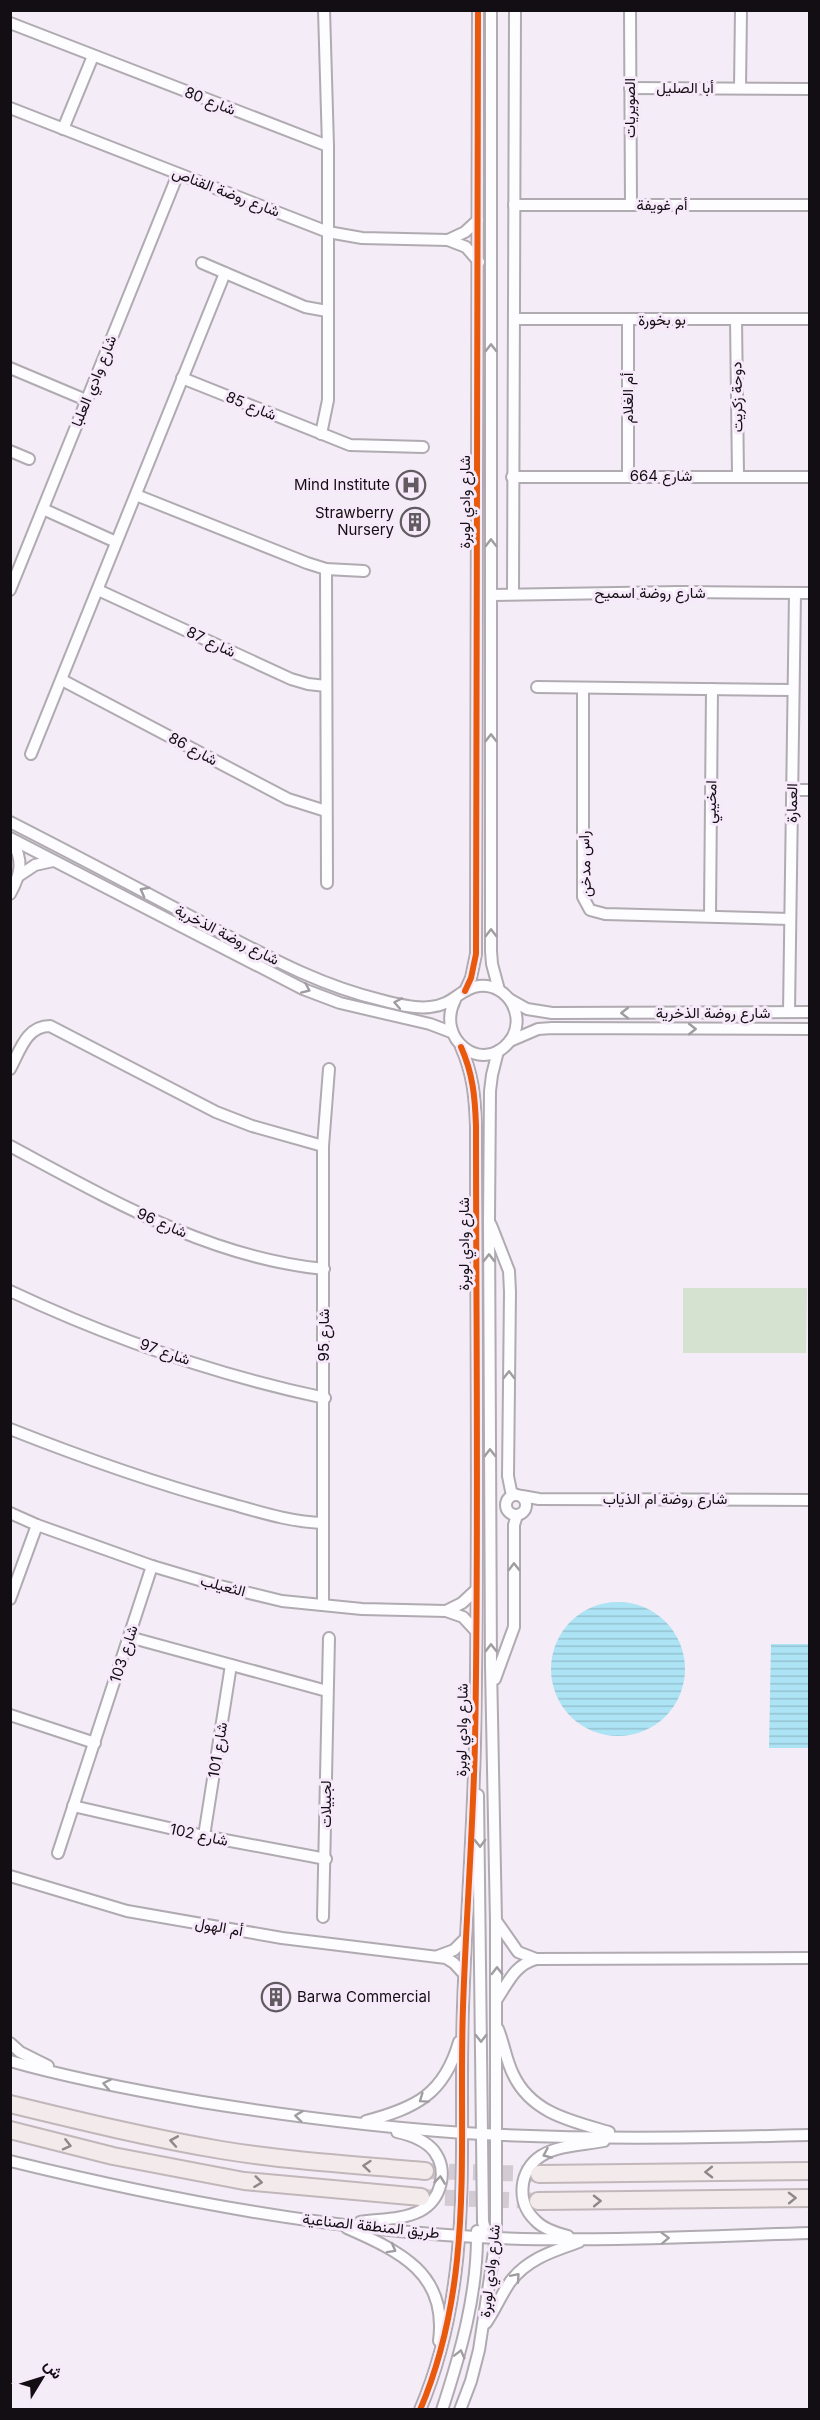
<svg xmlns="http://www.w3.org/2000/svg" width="820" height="2420" viewBox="0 0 820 2420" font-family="Inter,Vazirmatn,sans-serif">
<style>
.grass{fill:#d4e2cf}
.water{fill:url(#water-rules)}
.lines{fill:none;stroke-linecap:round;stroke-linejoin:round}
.highway-tunnel{stroke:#d2cbd4;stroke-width:16;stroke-dasharray:16 8;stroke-linecap:butt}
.minor-casing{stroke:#b0aab1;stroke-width:14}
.highway-casing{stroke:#c1b7ba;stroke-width:20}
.minor{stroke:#fdfcfe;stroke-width:10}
.highway{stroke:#f3ebeb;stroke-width:16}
.cycleway-casing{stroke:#f6e9f9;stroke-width:10}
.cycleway{stroke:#e8590c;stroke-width:6}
.oneway{stroke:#9f9da0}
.oneway2{stroke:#8e888a}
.labels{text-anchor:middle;stroke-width:6;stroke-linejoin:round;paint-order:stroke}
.street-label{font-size:15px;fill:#130e13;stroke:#f6e9f9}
.poi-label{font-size:15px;fill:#130e13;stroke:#f6e9f9;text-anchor:end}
</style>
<defs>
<pattern id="water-rules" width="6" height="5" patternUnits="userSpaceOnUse" patternTransform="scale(1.5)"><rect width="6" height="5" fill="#ade4f5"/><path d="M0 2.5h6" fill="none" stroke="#94c2d1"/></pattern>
</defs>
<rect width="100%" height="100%" fill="#f4ecf6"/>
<polygon class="grass" points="683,1288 807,1288 806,1353 683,1353"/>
<g class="water">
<circle cx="618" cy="1669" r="67"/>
<polygon points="771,1644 809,1644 809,1748 769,1748"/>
</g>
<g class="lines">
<g class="highway-tunnel">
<polyline points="425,2171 539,2174"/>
<polyline points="421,2197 538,2201"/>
</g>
<g class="minor-casing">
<g id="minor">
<polyline points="491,10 491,951 492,964 499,990"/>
<polyline points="630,10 631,205"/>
<polyline points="10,23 328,146"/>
<polyline points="630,88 810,89"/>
<polyline points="740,88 741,10"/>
<polyline points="10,108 328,232 362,238 448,240 466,247 479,262"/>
<polyline points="63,129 93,56"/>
<polyline points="514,205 810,205"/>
<polyline points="448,240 465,232 478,220"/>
<polyline points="202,263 305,307 327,311"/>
<polyline points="514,319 810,319"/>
<polyline points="736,319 738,475"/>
<polyline points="628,320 628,476"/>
<polyline points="10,368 86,400"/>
<polyline points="182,378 350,445 423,447"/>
<polyline points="321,434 328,400 328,146 324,10"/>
<polyline points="10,451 29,459"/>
<polyline points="512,477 810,477"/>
<polyline points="136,495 307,563 326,569 364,571"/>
<polyline points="43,509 116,542"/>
<polyline points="326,569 327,883"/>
<polyline points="10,590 178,174"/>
<polyline points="98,590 291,679 308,684 326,686"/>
<polyline points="513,594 515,10"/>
<polyline points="491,595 680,592 810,593"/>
<polyline points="62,680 288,799 326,811"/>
<polyline points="537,687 792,690"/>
<polyline points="583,688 583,897 590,910 605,914 790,919"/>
<polyline points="31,754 225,273"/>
<polyline points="792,790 810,790"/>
<path d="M10 822C75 855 139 889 203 923 261 953 317 985 381 1000 396 1004 415 1009 430 1007 454 1005 460 988 479 986 509 983 528 1019 509 1042 482 1075 435 1039 455 1000"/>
<polyline points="10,838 303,989 340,1003 430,1024 451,1032"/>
<polyline points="20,875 35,865 53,861"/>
<path d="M10 894C21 874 24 860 11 839"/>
<polyline points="710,915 712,689"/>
<polyline points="465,991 471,978 476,954 478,10"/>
<polyline points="511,1000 527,1009 552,1013 810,1012"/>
<polyline points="789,1012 795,593"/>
<polyline points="510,1041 538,1029 552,1028 810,1029"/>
<path d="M10 1069C20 1051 26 1026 50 1026L216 1112 252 1126 323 1146"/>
<path d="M10 1146C109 1199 210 1258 324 1269"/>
<polyline points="491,1225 509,1271 510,1292 508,1476 511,1491 515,1495"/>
<path d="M10 1291C110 1338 217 1375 325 1398"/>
<path d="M10 1429C81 1457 151 1482 224 1502 257 1511 289 1522 323 1523"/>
<circle cx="516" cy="1505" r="10"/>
<polyline points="522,1496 539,1499 810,1500"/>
<polyline points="10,1513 37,1525 152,1566 216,1585 282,1601 362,1609 446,1611 463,1617 475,1630"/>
<polyline points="10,1599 37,1525"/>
<polyline points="323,1605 323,1146 329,1069"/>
<polyline points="446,1611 462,1603 476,1590"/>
<polyline points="129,1637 327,1691"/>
<polyline points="495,1679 514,1627 514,1525 517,1515"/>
<polyline points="10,1715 95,1743"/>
<polyline points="478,1795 483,2222 486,2232 496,2238"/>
<polyline points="73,1806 204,1836 326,1859"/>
<polyline points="204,1836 231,1665"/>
<polyline points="58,1853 152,1566"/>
<polyline points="10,1876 127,1911 282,1938 446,1958 454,1963 464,1974"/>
<polyline points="323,1917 329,1638"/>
<polyline points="497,1922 518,1952 536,1959 810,1958"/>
<polyline points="438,1956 454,1950 465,1939"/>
<path d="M497 1999C509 1981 515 1965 536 1959"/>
<path d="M498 2029C504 2044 506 2060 513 2074 531 2113 571 2121 609 2132"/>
<polyline points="10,2043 20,2052 48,2066"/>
<path d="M10 2061C73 2079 138 2091 202 2102 289 2116 376 2127 464 2133 578 2140 695 2138 810 2135"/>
<path d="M366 2121C416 2108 444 2094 459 2042"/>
<path d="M10 2161C170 2200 332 2231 497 2238 601 2242 705 2236 810 2233"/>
<path d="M360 2222C378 2219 402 2220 420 2211 441 2200 449 2171 434 2151 425 2140 411 2135 397 2132"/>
<path d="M347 2228C399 2251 448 2273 439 2341"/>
<path d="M568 2236C556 2233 543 2229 535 2220 516 2202 519 2170 541 2156 558 2145 584 2145 604 2141"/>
<path d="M486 2323C495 2310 501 2295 510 2282 527 2259 553 2251 579 2242"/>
<path d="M420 2410C476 2279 458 2144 463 2007 466 1919 473 1830 475 1742 479 1537 476 1331 476 1126 475 1097 473 1074 461 1047"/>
<path d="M442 2410C461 2352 478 2292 477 2231"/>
<polyline points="460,2410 471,2381 479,2350 496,2238 496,1922 491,1666 489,1220 490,1091 492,1075 498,1051"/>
</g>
</g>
<g class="highway-casing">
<g id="highway">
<path d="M10 2104C80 2121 150 2138 221 2150 288 2161 357 2165 425 2171"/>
<polyline points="10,2130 113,2156 244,2181 421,2197"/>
<polyline points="539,2174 810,2171"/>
<polyline points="538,2201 810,2198"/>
</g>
</g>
<use href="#minor" class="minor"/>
<use href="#highway" class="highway"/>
<g class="cycleway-casing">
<g id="cycleway">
<polyline points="465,991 471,978 476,954 478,10"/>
<path d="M420 2410C476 2279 458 2144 463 2007 466 1919 473 1830 475 1742 479 1537 476 1331 476 1126 475 1097 473 1074 461 1047"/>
</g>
</g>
<use href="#cycleway" class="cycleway"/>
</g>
<defs><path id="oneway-chevron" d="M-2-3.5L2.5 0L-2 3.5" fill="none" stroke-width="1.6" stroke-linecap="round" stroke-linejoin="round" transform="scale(1.5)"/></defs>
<g class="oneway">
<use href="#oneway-chevron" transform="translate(491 348) rotate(-90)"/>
<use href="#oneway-chevron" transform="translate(491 543) rotate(-90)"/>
<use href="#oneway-chevron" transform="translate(491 738) rotate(-90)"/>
<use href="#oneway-chevron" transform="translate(144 891) rotate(-152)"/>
<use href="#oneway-chevron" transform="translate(491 933) rotate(-90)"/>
<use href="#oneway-chevron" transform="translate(306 989) rotate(24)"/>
<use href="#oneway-chevron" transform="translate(398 1003) rotate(-169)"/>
<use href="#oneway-chevron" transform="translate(625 1013) rotate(180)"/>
<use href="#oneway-chevron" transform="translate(692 1029)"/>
<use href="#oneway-chevron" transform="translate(489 1258) rotate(-90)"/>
<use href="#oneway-chevron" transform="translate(509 1375) rotate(-89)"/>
<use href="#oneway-chevron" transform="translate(490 1453) rotate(-90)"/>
<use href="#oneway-chevron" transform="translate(514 1567) rotate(-91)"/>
<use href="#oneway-chevron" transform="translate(491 1648) rotate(-90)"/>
<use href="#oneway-chevron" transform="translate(480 1843) rotate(89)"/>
<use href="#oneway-chevron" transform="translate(497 1971) rotate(-90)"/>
<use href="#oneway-chevron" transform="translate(481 2038) rotate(90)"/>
<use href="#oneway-chevron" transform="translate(107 2084) rotate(-169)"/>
<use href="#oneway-chevron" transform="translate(423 2099) rotate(145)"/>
<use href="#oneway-chevron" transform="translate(299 2116) rotate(-173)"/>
<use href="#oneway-chevron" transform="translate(547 2154) rotate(156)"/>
<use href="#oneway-chevron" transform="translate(440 2180) rotate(-83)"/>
<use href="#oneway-chevron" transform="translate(665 2238) rotate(-2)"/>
<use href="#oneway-chevron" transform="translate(392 2249) rotate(29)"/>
<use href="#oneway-chevron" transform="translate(516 2277) rotate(-49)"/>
<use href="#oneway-chevron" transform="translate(460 2354) rotate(-76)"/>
</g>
<g class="oneway2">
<use href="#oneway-chevron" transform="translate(174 2141) rotate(-170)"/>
<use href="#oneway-chevron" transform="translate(67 2145) rotate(14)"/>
<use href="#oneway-chevron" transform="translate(367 2166) rotate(-175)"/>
<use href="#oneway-chevron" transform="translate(709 2172) rotate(179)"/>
<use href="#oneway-chevron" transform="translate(258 2182) rotate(7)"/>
<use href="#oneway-chevron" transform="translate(792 2198) rotate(-1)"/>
<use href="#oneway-chevron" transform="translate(597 2201) rotate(-1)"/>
</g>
<defs>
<g id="hospital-ring" transform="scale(1.5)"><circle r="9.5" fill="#f6e9f9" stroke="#625c62" stroke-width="1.5"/><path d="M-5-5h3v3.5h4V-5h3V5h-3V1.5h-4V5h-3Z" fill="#625c62"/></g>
<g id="building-ring" transform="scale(1.5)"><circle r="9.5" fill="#f6e9f9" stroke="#625c62" stroke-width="1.5"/><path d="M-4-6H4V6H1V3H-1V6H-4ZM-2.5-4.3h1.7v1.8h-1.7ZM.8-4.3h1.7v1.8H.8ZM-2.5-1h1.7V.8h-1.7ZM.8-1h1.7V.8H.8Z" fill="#625c62"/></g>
</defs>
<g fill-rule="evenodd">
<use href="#hospital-ring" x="411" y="485"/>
<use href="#building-ring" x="415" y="522"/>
<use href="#building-ring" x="276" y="1997"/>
</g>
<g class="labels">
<g class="street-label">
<text x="685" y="93">أبا الصليل</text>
<text transform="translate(210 101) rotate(21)" y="5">شارع 80</text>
<text transform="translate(630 108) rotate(-90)" y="5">الصويريات</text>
<text transform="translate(226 192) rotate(21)" y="5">شارع روضة القناص</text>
<text x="662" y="210">أم غويفة</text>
<text transform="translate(662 320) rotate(-1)" y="5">بو بخورة</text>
<text transform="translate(94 381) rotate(-68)" y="5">شارع وادي العلبا</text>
<text transform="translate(737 397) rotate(-91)" y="5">دوحة زكريت</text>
<text transform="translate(628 398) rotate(-90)" y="5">أم الغلام</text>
<text transform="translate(251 406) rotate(22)" y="5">شارع 85</text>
<text x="661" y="481">شارع 664</text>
<text transform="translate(465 502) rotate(-90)" y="5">شارع وادي لوبرة</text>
<text x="650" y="598">شارع روضة اسميح</text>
<text transform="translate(211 642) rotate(25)" y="5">شارع 87</text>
<text transform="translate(193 749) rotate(28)" y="5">شارع 86</text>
<text transform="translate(711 802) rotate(-89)" y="5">امخيبي</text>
<text transform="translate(792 803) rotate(-89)" y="5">العمارة</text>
<text transform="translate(585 864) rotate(-92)" y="5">راس مدخن</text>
<text transform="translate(227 935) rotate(27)" y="5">شارع روضة الذخرية</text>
<text x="713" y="1018">شارع روضة الذخرية</text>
<text transform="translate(162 1223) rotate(23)" y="5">شارع 96</text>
<text transform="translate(464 1244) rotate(-90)" y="5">شارع وادي لوبرة</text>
<text transform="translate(324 1335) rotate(-90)" y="5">شارع 95</text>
<text transform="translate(165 1352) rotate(19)" y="5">شارع 97</text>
<text x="665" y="1504">شارع روضة ام الذياب</text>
<text transform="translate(223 1586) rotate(15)" y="5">الثعيلب</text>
<text transform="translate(124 1654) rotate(-72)" y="5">شارع 103</text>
<text transform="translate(462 1730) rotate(-89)" y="5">شارع وادي لوبرة</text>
<text transform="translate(218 1750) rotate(-81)" y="5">شارع 101</text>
<text transform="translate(326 1804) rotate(-90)" y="5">لجبيلات</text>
<text transform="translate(199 1835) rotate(12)" y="5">شارع 102</text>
<text transform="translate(219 1927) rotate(10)" y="5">أم الهول</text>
<text transform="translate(371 2226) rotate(6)" y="5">طريق المنطقة الصناعية</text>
<text transform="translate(490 2271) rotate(-84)" y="5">شارع وادي لوبرة</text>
</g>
<g class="poi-label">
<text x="390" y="490">Mind Institute</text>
<text x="394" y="518">Strawberry<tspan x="394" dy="17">Nursery</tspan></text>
<text x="297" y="2002" text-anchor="start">Barwa Commercial</text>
</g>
</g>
<rect width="820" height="2420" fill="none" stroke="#130e13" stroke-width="24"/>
<g transform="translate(42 2378) rotate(52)" stroke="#f6e9f9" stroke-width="4.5" paint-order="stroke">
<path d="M0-4.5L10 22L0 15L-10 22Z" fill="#130e13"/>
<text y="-9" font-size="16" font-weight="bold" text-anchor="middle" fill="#130e13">ش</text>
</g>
</svg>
